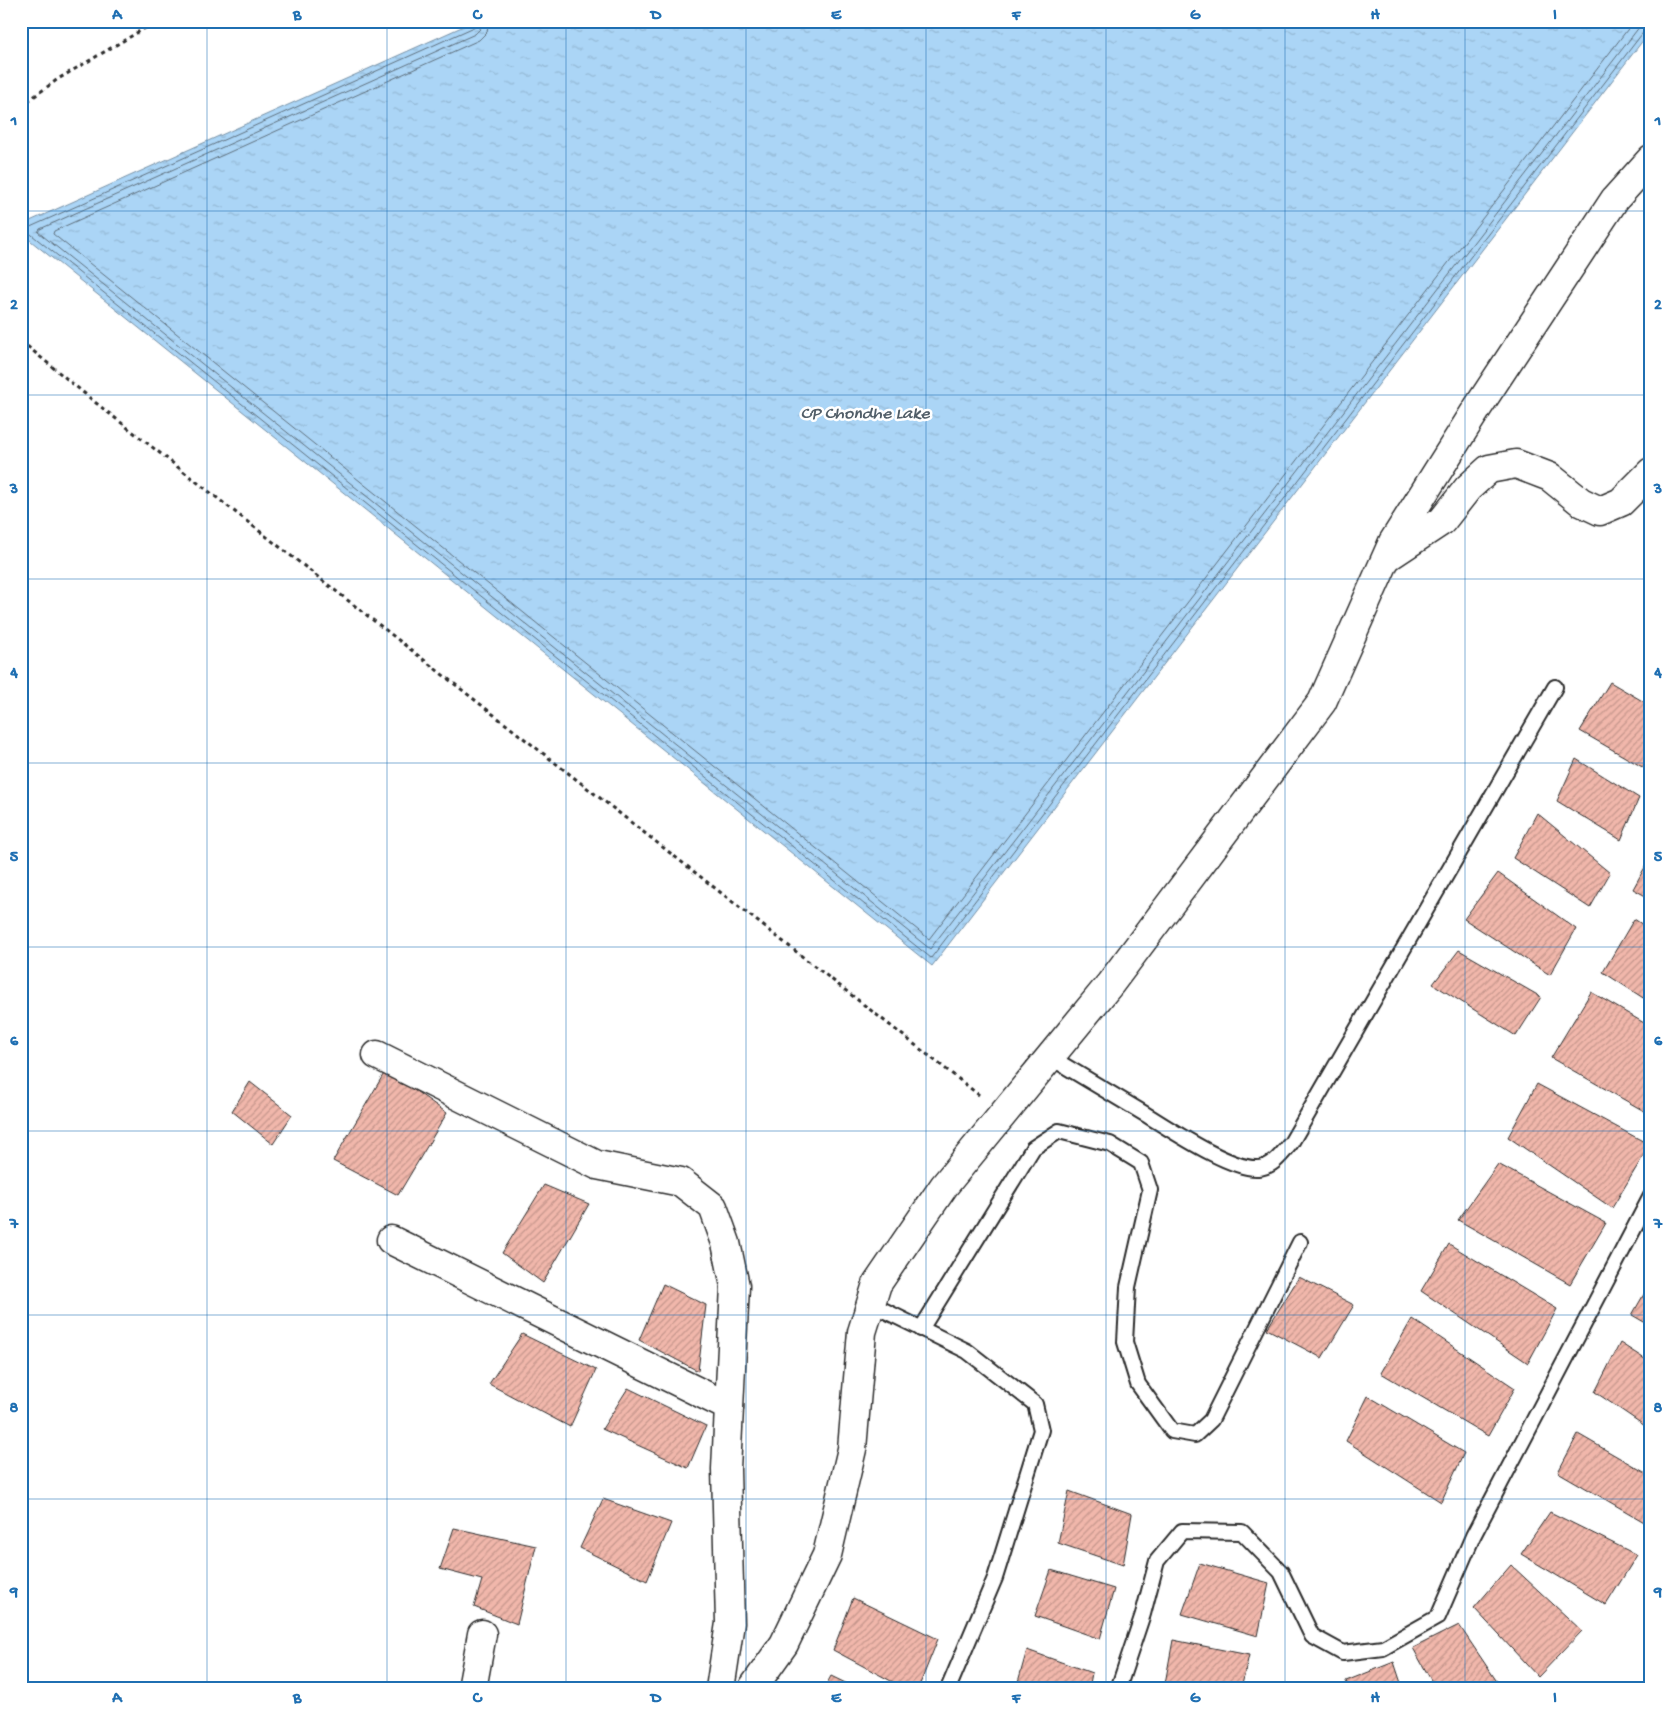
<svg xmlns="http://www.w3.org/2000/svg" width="1672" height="1710" viewBox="0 0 1672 1710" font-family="'Gochi Hand',sans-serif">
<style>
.water{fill:url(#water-ripples);stroke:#7891a5}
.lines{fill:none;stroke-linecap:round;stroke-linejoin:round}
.shore{stroke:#5e6f7c;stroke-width:1}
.building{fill:url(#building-hatch);stroke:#2b2b2b}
.service-casing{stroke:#2b2b2b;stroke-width:18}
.minor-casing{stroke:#2b2b2b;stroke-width:31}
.path{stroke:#2b2b2b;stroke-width:3;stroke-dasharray:4 4;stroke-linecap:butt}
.service{stroke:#fff;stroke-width:14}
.minor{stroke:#fff;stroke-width:28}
.grid{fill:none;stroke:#1f6fb2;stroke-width:1;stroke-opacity:0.55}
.labels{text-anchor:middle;stroke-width:5;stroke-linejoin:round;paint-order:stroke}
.water-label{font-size:18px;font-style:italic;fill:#515e68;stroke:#fff}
.neatline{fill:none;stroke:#1f6fb2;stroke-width:2}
.grid-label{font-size:16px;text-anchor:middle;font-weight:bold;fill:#1f6fb2}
</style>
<defs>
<pattern id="water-ripples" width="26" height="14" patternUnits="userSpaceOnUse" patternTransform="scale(1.25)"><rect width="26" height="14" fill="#abd5f6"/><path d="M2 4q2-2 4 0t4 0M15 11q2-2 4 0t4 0" fill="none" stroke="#93b7d3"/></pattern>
<pattern id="building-hatch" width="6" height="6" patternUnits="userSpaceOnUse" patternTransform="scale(1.25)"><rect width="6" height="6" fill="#f1b7ab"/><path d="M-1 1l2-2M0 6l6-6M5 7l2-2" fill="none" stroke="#c3958b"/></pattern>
</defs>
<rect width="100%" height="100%" fill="#fff"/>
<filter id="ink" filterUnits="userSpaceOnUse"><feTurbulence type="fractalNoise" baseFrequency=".02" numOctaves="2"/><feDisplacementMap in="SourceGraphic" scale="10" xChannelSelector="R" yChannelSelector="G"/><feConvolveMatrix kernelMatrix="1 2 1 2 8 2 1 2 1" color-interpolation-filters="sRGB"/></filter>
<g filter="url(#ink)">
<polygon class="water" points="475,21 1651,21 1651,30 932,966 21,233 21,225"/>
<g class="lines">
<g class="shore">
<polyline points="476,21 475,26 472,28 28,228 27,231 931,958 1645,30 1651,28"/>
<polyline points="482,21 480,29 475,34 40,229 38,232 930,949 1640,26 1645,22 1651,22"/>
<polyline points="489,21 487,32 479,40 54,231 53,234 929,939 1634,21"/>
</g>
</g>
<g class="building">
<polygon points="1610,682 1651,706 1651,772 1580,731"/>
<polygon points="1576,759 1639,798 1621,840 1557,801"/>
<polygon points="1537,813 1610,873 1590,908 1513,858"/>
<polygon points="1651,856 1651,899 1633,889"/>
<polygon points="1498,873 1576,929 1550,975 1464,919"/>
<polygon points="1634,919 1651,930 1651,1003 1603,972"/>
<polygon points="1459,950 1541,997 1516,1036 1433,984"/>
<polygon points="1591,992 1651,1027 1651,1115 1551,1058"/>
<polygon points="386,1070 447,1113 398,1195 333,1161"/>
<polygon points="250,1082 292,1115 273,1144 232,1111"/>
<polygon points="1537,1084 1650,1145 1612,1208 1508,1137"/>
<polygon points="1498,1164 1606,1223 1570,1284 1458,1220"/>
<polygon points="544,1185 589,1204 543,1283 502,1253"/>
<polygon points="1449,1244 1557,1309 1528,1363 1421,1291"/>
<polygon points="1299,1277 1354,1305 1322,1358 1267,1329"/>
<polygon points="1651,1282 1651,1326 1632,1315"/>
<polygon points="663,1284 706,1305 698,1371 639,1340"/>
<polygon points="1412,1319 1515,1388 1488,1436 1381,1373"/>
<polygon points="522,1334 596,1370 570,1427 489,1384"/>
<polygon points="1620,1343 1651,1363 1651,1430 1595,1392"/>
<polygon points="628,1388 706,1426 688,1468 602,1429"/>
<polygon points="1368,1396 1464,1453 1441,1502 1346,1441"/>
<polygon points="1578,1434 1651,1476 1651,1511 1646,1523 1558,1472"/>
<polygon points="1069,1491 1132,1514 1123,1565 1058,1543"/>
<polygon points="603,1499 671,1523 647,1581 580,1548"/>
<polygon points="1550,1512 1637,1555 1606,1605 1521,1554"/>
<polygon points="454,1528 536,1546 517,1624 474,1607 482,1580 440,1569"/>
<polygon points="1200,1563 1269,1583 1258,1636 1182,1614"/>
<polygon points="1511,1565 1582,1631 1538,1677 1474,1608"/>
<polygon points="1051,1570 1114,1589 1100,1639 1035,1616"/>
<polygon points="853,1598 938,1639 918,1689 906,1689 833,1650"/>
<polygon points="1459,1625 1502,1689 1436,1689 1413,1648"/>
<polygon points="1173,1640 1249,1655 1241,1689 1164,1689"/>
<polygon points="1027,1650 1092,1673 1089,1689 1016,1689"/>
<polygon points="1394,1662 1403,1689 1348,1689 1346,1681"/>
<polygon points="831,1676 858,1689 824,1689"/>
<polygon points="1318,1684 1319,1689 1294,1689"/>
</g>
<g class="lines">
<g class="service-casing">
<g id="service">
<path d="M1050 1057C1082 1076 1113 1095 1145 1114 1170 1129 1230 1170 1258 1168 1273 1167 1282 1154 1291 1143L1555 687"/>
<polyline points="871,1304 967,1351 1035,1404 1041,1430 995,1578 948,1689"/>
<polyline points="921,1329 1033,1148 1059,1131 1110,1144 1141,1163 1150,1190 1128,1287 1125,1342 1138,1384 1172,1431 1195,1435 1211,1420 1300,1242"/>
<polyline points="1118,1689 1143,1614 1157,1561 1182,1531 1242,1532 1281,1572 1312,1636 1343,1653 1383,1648 1438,1617 1473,1536 1651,1196"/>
</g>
</g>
<g class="minor-casing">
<g id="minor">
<polyline points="1389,556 1442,521 1468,488 1489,469 1516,464 1550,477 1581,502 1600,511 1621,502 1651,472"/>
<polyline points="377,1055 597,1165 681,1182 713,1207 726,1243 735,1286 726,1469 730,1623 720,1689"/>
<polyline points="391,1240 729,1407"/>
<polyline points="472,1689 482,1634"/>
<polyline points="752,1689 784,1644 827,1555 852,1449 862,1332 877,1284 944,1186 1110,984 1322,702 1393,542 1478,407 1615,199 1651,159"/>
</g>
</g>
<g class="path">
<polyline points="21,106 58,79 157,21"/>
<polyline points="21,341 96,403 979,1095"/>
</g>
<use href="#service" class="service"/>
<use href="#minor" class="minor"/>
</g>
</g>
<path class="grid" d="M207 21V1689M387 21V1689M566 21V1689M746 21V1689M926 21V1689M1106 21V1689M1285 21V1689M1465 21V1689M21 211H1651M21 395H1651M21 579H1651M21 763H1651M21 947H1651M21 1131H1651M21 1315H1651M21 1499H1651"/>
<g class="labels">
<g class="water-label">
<text x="865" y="418">CP Chondhe Lake</text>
</g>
</g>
<rect width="1672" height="1710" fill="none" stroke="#fff" stroke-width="55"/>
<rect x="28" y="28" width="1616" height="1654" class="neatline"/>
<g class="grid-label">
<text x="117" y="19">A</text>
<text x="297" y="19">B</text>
<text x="477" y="19">C</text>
<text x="656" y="19">D</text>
<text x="836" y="19">E</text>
<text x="1016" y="19">F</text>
<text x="1195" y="19">G</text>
<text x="1375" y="19">H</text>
<text x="1555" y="19">I</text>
<text x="14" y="125">1</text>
<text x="1658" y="125">1</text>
<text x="14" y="309">2</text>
<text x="1658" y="309">2</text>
<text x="14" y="493">3</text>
<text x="1658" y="493">3</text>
<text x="14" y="677">4</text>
<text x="1658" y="677">4</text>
<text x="14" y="861">5</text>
<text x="1658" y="861">5</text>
<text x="14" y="1045">6</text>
<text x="1658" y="1045">6</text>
<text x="14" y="1228">7</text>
<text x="1658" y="1228">7</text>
<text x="14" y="1412">8</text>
<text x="1658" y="1412">8</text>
<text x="14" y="1596">9</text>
<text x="1658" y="1596">9</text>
<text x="117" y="1702">A</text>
<text x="297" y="1702">B</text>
<text x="477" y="1702">C</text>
<text x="656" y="1702">D</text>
<text x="836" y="1702">E</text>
<text x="1016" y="1702">F</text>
<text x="1195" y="1702">G</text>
<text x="1375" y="1702">H</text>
<text x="1555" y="1702">I</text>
</g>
</svg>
